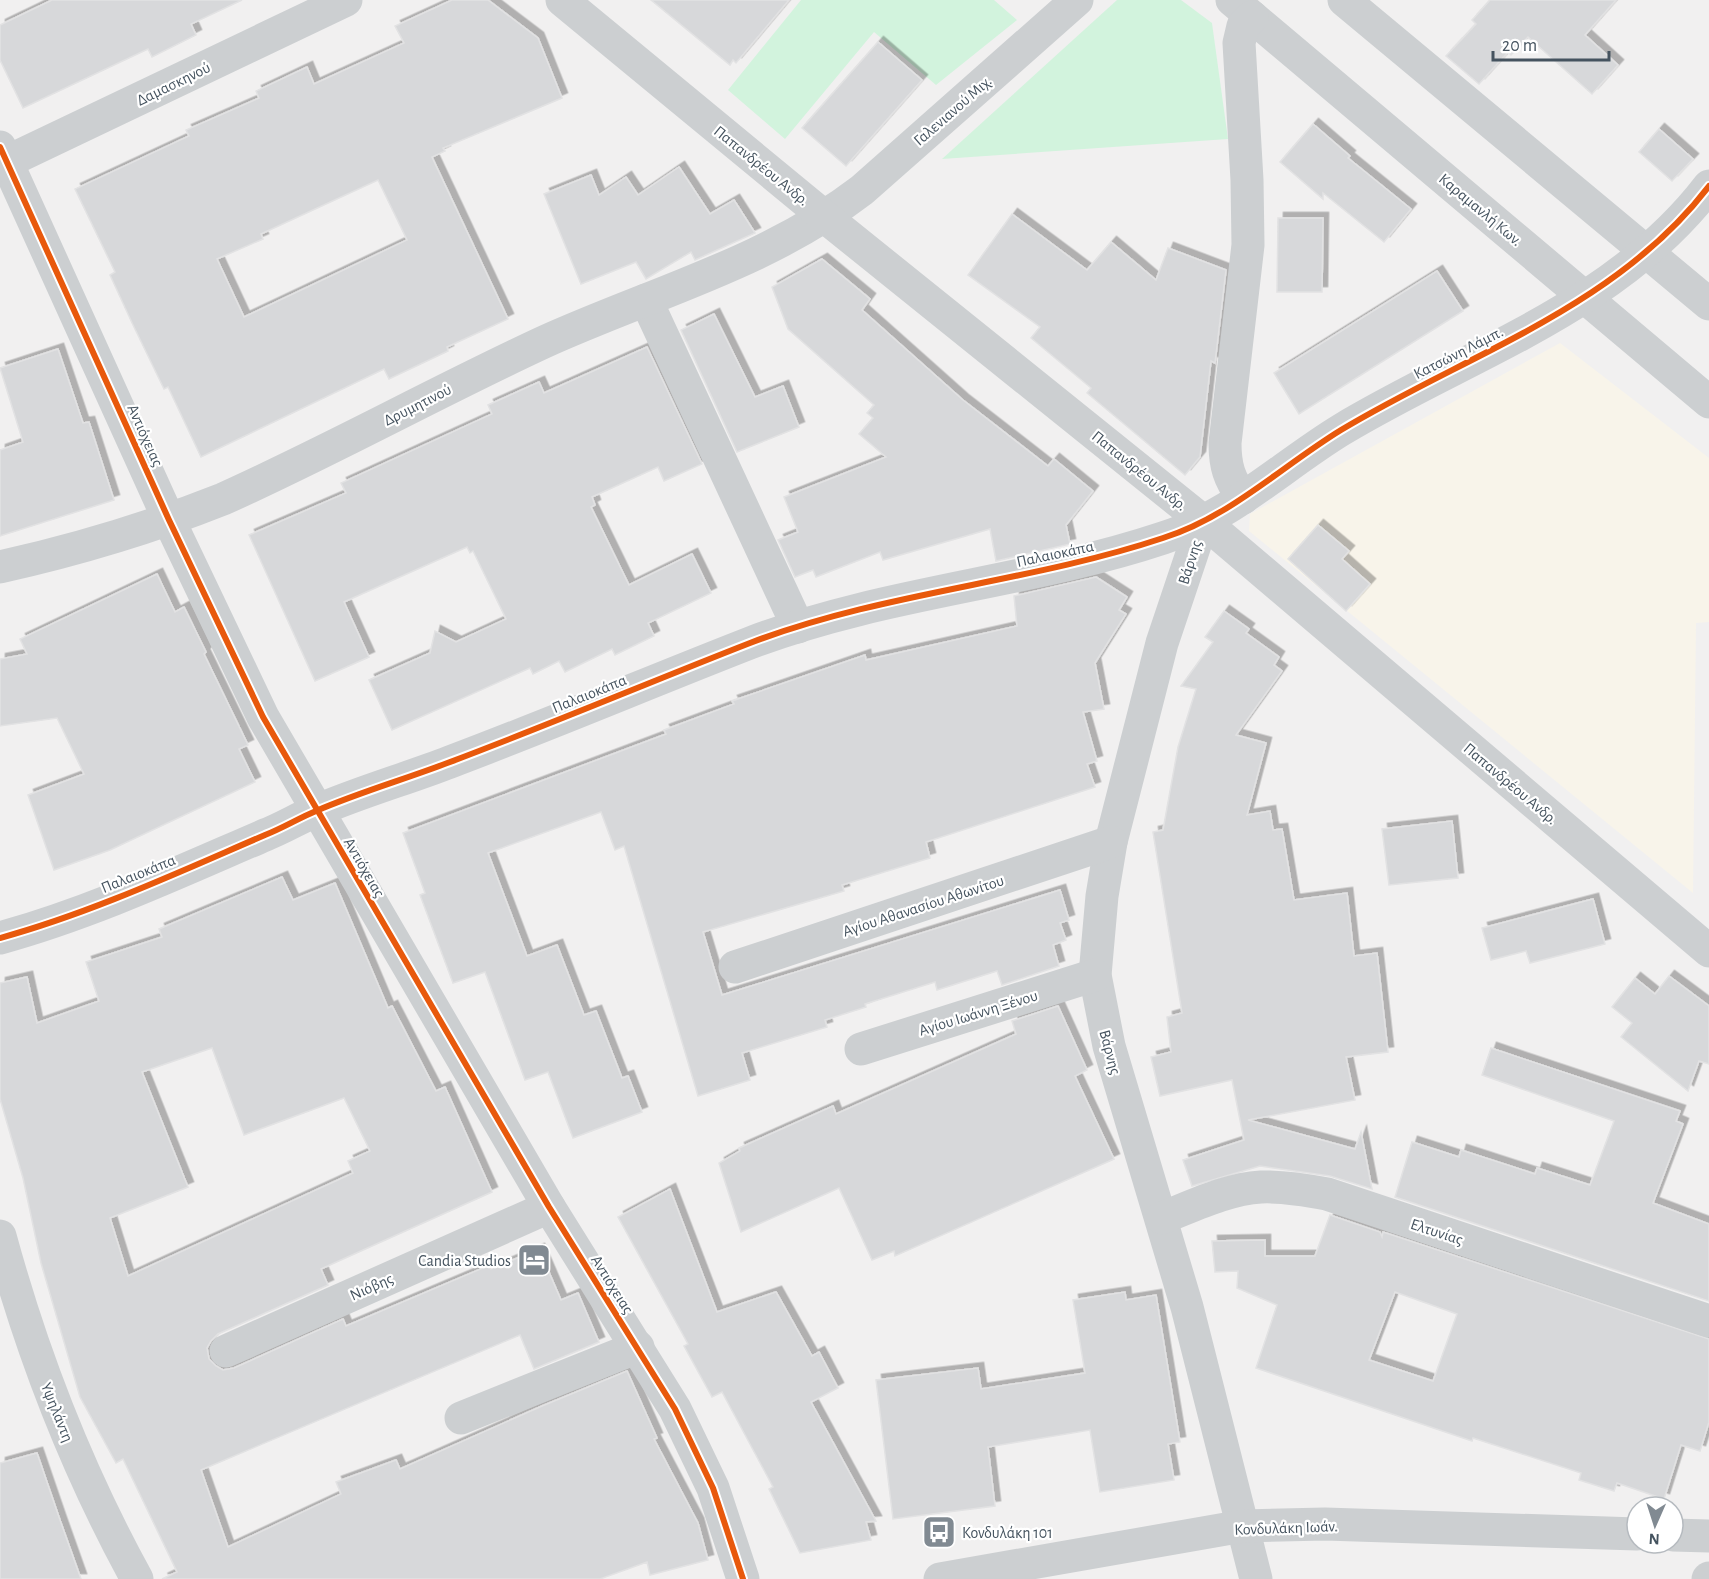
<svg xmlns="http://www.w3.org/2000/svg" width="1709" height="1579" viewBox="0 0 1709 1579" font-family="'Alegreya Sans',sans-serif">
<style>
.commercial{fill:#f8f4ea}
.green{fill:#d2f3dd}
.building{fill:#d7d8da;stroke:#e2e2e3;stroke-width:1.5;fill-rule:evenodd;filter:url(#shadow)}
.lines{fill:none;stroke-linecap:round;stroke-linejoin:round}
.minor{stroke:#cccfd1;stroke-width:33}
.tertiary{stroke:#cccfd1;stroke-width:33}
.cycleway-casing{stroke:#fff;stroke-width:10}
.cycleway{stroke:#e8590c;stroke-width:6}
.labels{text-anchor:middle;stroke-width:4.5;stroke-linejoin:round;paint-order:stroke}
.street-label{font-size:16px;fill:#45535f;stroke:#fff}
.poi-label{font-size:16px;fill:#45535f;stroke:#fff;text-anchor:end}
</style>
<defs>
<filter id="shadow"><feDropShadow dx="5.5" dy="-5.5" stdDeviation="0" flood-color="#0004"/></filter>
</defs>
<rect width="100%" height="100%" fill="#f1f0f0"/>
<polygon class="commercial" points="1560,343 1709,458 1709,622 1696,623 1693,893 1249,531 1250,514"/>
<g class="green">
<polygon points="801,0 994,0 1017,20 936,85 874,32 785,139 728,90"/>
<polygon points="1117,0 1181,0 1212,23 1228,139 942,159"/>
</g>
<g class="building">
<polygon points="52,0 242,0 191,24 196,35 152,57 148,49 23,108 0,60 0,25"/>
<path d="M452 0H488L538 38 562 98 443 148 445 151 432 157 508 319 447 347 448 351 389 379 384 369 201 457 168 387 164 389 133 325 110 275 115 272 75 189 189 136 186 130 259 98 256 91 307 67 314 84 404 43 395 26ZM378 180 407 240 244 317 217 259 263 239 261 234Z"/>
<polygon points="651,0 789,0 736,63 733,60 730,65"/>
<polygon points="1490,0 1616,0 1585,35 1618,65 1592,94 1528,37 1511,55 1508,52 1479,84 1446,56 1476,24 1472,20"/>
<polygon points="878,42 922,80 846,166 802,128"/>
<polygon points="1313,124 1350,156 1348,158 1411,209 1384,242 1323,193 1323,199 1280,162"/>
<polygon points="1659,129 1693,159 1672,181 1639,152"/>
<polygon points="679,167 710,214 734,200 755,233 695,260 691,252 646,279 636,262 581,284 544,194 591,175 599,195 626,177 638,195"/>
<polygon points="1012,214 1087,270 1111,242 1156,280 1168,248 1226,270 1215,363 1211,361 1200,457 1185,475 1087,393 1091,388 1031,338 1040,327 968,275"/>
<polygon points="1278,218 1323,218 1322,292 1277,292"/>
<polygon points="822,259 870,299 862,310 963,400 1048,466 1054,459 1093,491 1066,525 1070,544 996,561 990,529 883,560 880,552 816,577 813,570 795,577 778,540 798,532 784,497 886,457 859,434 873,418 867,413 874,405 788,329 772,287"/>
<polygon points="1437,271 1463,311 1299,414 1274,373"/>
<polygon points="714,314 755,397 783,386 799,427 737,452 681,330"/>
<polygon points="647,347 702,464 664,481 658,467 592,497 595,505 591,507 629,585 692,554 711,593 648,623 654,636 615,655 612,649 565,672 559,661 533,674 530,668 392,730 369,680 430,653 435,631 456,642 506,619 473,551 470,553 467,547 344,602 369,657 315,681 249,535 346,493 341,483 492,414 488,405 539,382 544,393"/>
<polygon points="58,349 83,423 89,422 114,500 0,536 0,450 23,442 0,368"/>
<polygon points="1318,525 1349,551 1342,559 1370,584 1346,611 1288,559"/>
<polygon points="157,574 175,612 184,607 206,652 204,654 248,745 239,749 255,782 110,850 54,870 28,795 84,774 57,718 0,726 0,659 27,654 20,639"/>
<polygon points="1096,577 1127,597 1119,610 1126,614 1095,663 1104,709 1083,712 1097,761 1087,764 1095,787 926,842 930,858 842,885 844,891 703,932 722,995 1060,890 1069,920 1060,923 1066,940 1053,945 1059,966 1002,985 997,971 937,990 935,982 865,1004 866,1007 825,1020 827,1027 742,1053 750,1080 698,1096 624,846 615,850 601,812 488,853 527,956 557,945 584,1015 596,1011 622,1078 628,1076 642,1112 573,1138 548,1072 525,1080 485,972 453,983 420,895 425,893 403,833 666,734 664,730 734,704 732,701 865,655 866,660 1017,626 1014,596"/>
<polygon points="1224,611 1249,629 1246,633 1279,657 1274,665 1282,671 1236,735 1266,743 1247,815 1270,811 1273,830 1282,829 1294,900 1347,893 1354,956 1377,953 1388,1052 1346,1057 1355,1100 1248,1120 1355,1149 1361,1132 1372,1189 1330,1176 1260,1166 1192,1186 1183,1160 1244,1140 1232,1080 1160,1096 1151,1057 1171,1052 1167,1017 1182,1013 1153,832 1163,830 1178,747 1196,689 1181,686 1213,642 1205,637"/>
<polygon points="1452,821 1458,878 1389,885 1382,829"/>
<path d="M282 877 293 900 335 883 388 1008 392 1006 436 1091 445 1087 492 1192 321 1269 328 1285 218 1334 211 1341 207 1348 209 1359 216 1366 223 1370 234 1368 343 1319 346 1326 490 1265 491 1269 539 1249 561 1300 578 1293 599 1342 534 1369 520 1335 201 1470 228 1547 341 1494 336 1482 396 1460 400 1469 542 1406 627 1371 657 1438 654 1439 698 1523 708 1560 650 1575 647 1562 600 1579H162L177 1572 123 1459 116 1463 80 1397 41 1263 23 1178 0 1099V983L27 977 37 1023 99 1001 86 962 162 937 159 929ZM212 1048 244 1135 344 1098 370 1151 348 1161 353 1173 128 1276 110 1218 188 1187 142 1072Z"/>
<polygon points="1593,899 1605,944 1530,963 1526,951 1491,960 1482,928"/>
<polygon points="1669,976 1709,1006 1709,1064 1699,1061 1688,1091 1621,1037 1632,1023 1612,1007 1635,978 1655,994"/>
<polygon points="1058,1006 1087,1070 1075,1076 1114,1159 895,1256 894,1251 872,1260 839,1188 741,1232 719,1163 740,1151 739,1148 833,1106 836,1114 1016,1034 1012,1021"/>
<polygon points="1491,1048 1680,1111 1676,1121 1683,1124 1653,1203 1709,1224 1709,1301 1395,1197 1412,1142 1459,1157 1461,1150 1535,1174 1537,1168 1590,1185 1614,1121 1482,1075"/>
<polygon points="670,1189 717,1312 776,1292 812,1356 819,1352 838,1388 811,1402 876,1521 866,1522 871,1540 800,1553 769,1489 773,1487 722,1392 712,1397 684,1346 688,1344 618,1217"/>
<path d="M1330 1215 1380 1232 1382 1237 1383 1232 1709 1339V1422L1700 1451 1681 1445 1664 1499 1617 1483 1614 1491 1579 1480 1581 1473 1473 1438 1472 1441 1256 1368 1277 1305 1237 1288 1238 1271 1215 1272 1212 1241 1265 1240V1256H1315ZM1395 1292 1457 1314 1433 1381 1369 1360Z"/>
<polygon points="1125,1292 1126,1300 1156,1295 1180,1442 1168,1444 1174,1480 1100,1492 1090,1430 988,1447 995,1506 893,1519 876,1380 978,1368 981,1389 1085,1373 1073,1300"/>
<polygon points="37,1453 60,1520 81,1579 0,1579 0,1463"/>
</g>
<g class="lines">
<g class="minor">
<polyline points="1232,0 1709,402"/>
<polyline points="1344,0 1709,304"/>
<polyline points="0,147 169,520 263,717 549,1207 675,1409 713,1488 743,1579"/>
<polyline points="0,165 346,0"/>
<polyline points="646,300 798,627"/>
<path d="M1243 498C1229 479 1225 466 1225 443L1248 245 1247 180 1239 43 1243 26 1252 17"/>
<polyline points="1203,521 1162,643 1111,842 1102,896 1095,975 1109,1046 1187,1307 1256,1579"/>
<path d="M0 567C76 550 150 528 223 499 332 450 436 392 544 342 652 293 767 263 862 190L1077 0"/>
<path d="M0 938C91 913 179 872 265 835 283 828 299 818 316 811 360 792 406 779 450 762 551 724 650 682 750 643 883 592 1028 583 1163 538 1230 517 1282 466 1341 430 1467 354 1616 308 1709 186"/>
<polyline points="735,967 1111,842"/>
<polyline points="861,1049 1095,975"/>
<path d="M1162 1218C1193 1206 1227 1189 1261 1187 1283 1186 1306 1190 1327 1194L1709 1321"/>
<path d="M0 1236C33 1357 76 1468 137 1579"/>
<polyline points="226,1351 549,1207"/>
<polyline points="461,1418 638,1347"/>
</g>
<g class="tertiary">
<polyline points="562,0 825,217 1203,521 1709,951"/>
<polyline points="1673,1535 1709,1536"/>
<polyline points="940,1579 1243,1526 1325,1524 1637,1534"/>
<polyline points="1708,1579 1709,1578"/>
</g>
<g class="cycleway-casing">
<g id="cycleway">
<polyline points="0,147 169,520 263,717 549,1207 675,1409 713,1488 743,1579"/>
<path d="M0 938C91 913 179 872 265 835 283 828 299 818 316 811 360 792 406 779 450 762 551 724 650 682 750 643 883 592 1028 583 1163 538 1230 517 1282 466 1341 430 1467 354 1616 308 1709 186"/>
</g>
</g>
<use href="#cycleway" class="cycleway"/>
</g>
<defs>
<g id="hotel-square" transform="scale(1.725)"><rect x="-9" y="-9" width="18" height="18" rx="4" fill="#818a92" stroke="#fff"/><path d="M-6-4.5h1.5V1H6V5H4.5V3h-9V5H-6ZM-4 0a1.8 1.8 0 1 1 3.6 0ZM.5 0V-2.5h3Q6-2.5 6 0Z" fill="#fff"/></g>
<g id="bus-square" transform="scale(1.725)"><rect x="-9" y="-9" width="18" height="18" rx="4" fill="#818a92" stroke="#fff"/><path d="M-5-6H5V4H4V6H2V4H-2V6H-4V4H-5ZM-3.5-4V0h7V-4ZM-3.5 1.2v1.5H-2V1.2ZM2 1.2v1.5H3.5V1.2Z" fill="#fff"/></g>
</defs>
<g fill-rule="evenodd">
<use href="#hotel-square" x="534" y="1260"/>
<use href="#bus-square" x="939" y="1532"/>
</g>
<g class="labels">
<g class="street-label">
<text transform="translate(173 83) rotate(-26)" y="6">Δαμασκηνού</text>
<text transform="translate(952 110) rotate(-41)" y="6">Γαλενιανού Μιχ.</text>
<text transform="translate(762 165) rotate(39)" y="6">Παπανδρέου Ανδρ.</text>
<text transform="translate(1481 209) rotate(40)" y="6">Καραμανλή Κων.</text>
<text transform="translate(1458 352) rotate(-27)" y="6">Κατσώνη Λάμπ.</text>
<text transform="translate(417 404) rotate(-27)" y="6">Δρυμητινού</text>
<text transform="translate(146 435) rotate(66)" y="6">Αντιόχειας</text>
<text transform="translate(1140 470) rotate(39)" y="6">Παπανδρέου Ανδρ.</text>
<text transform="translate(1055 553) rotate(-12)" y="6">Παλαιοκάπα</text>
<text transform="translate(1189 562) rotate(-72)" y="6">Βάρνης</text>
<text transform="translate(589 693) rotate(-22)" y="6">Παλαιοκάπα</text>
<text transform="translate(1511 783) rotate(40)" y="6">Παπανδρέου Ανδρ.</text>
<text transform="translate(365 867) rotate(60)" y="6">Αντιόχειας</text>
<text transform="translate(138 873) rotate(-22)" y="6">Παλαιοκάπα</text>
<text transform="translate(923 905) rotate(-18)" y="6">Αγίου Αθανασίου Αθωνίτου</text>
<text transform="translate(978 1012) rotate(-17)" y="6">Αγίου Ιωάννη Ξένου</text>
<text transform="translate(1111 1052) rotate(75)" y="6">Βάρνης</text>
<text transform="translate(1437 1231) rotate(18)" y="6">Ελτυνίας</text>
<text transform="translate(613 1284) rotate(58)" y="6">Αντιόχειας</text>
<text transform="translate(371 1286) rotate(-24)" y="6">Νιόβης</text>
<text transform="translate(58 1412) rotate(68)" y="6">Υψηλάντη</text>
<text transform="translate(1286 1527) rotate(-2)" y="6">Κονδυλάκη Ιωάν.</text>
</g>
<g class="poi-label">
<text x="511" y="1266">Candia Studios</text>
<text x="962" y="1538" text-anchor="start">Κονδυλάκη 101</text>
</g>
</g>
<g transform="translate(1655 1525) rotate(183)"><circle r="28" fill="#ffffff" stroke="#b5babf" stroke-width="1.5"/>
<path d="M0-4.5L10 22L0 15L-10 22Z" fill="#818a92"/>
<text y="-9" font-size="16" font-weight="bold" text-anchor="middle" fill="#45535f">N</text>
</g>
<path d="M1493 51v9h116v-9" fill="none" stroke="#45535f" stroke-width="3"/>
<text x="1502" y="51" font-size="18" fill="#45535f" stroke="#ffffff" stroke-width="4.5" paint-order="stroke">20 m</text>
</svg>
